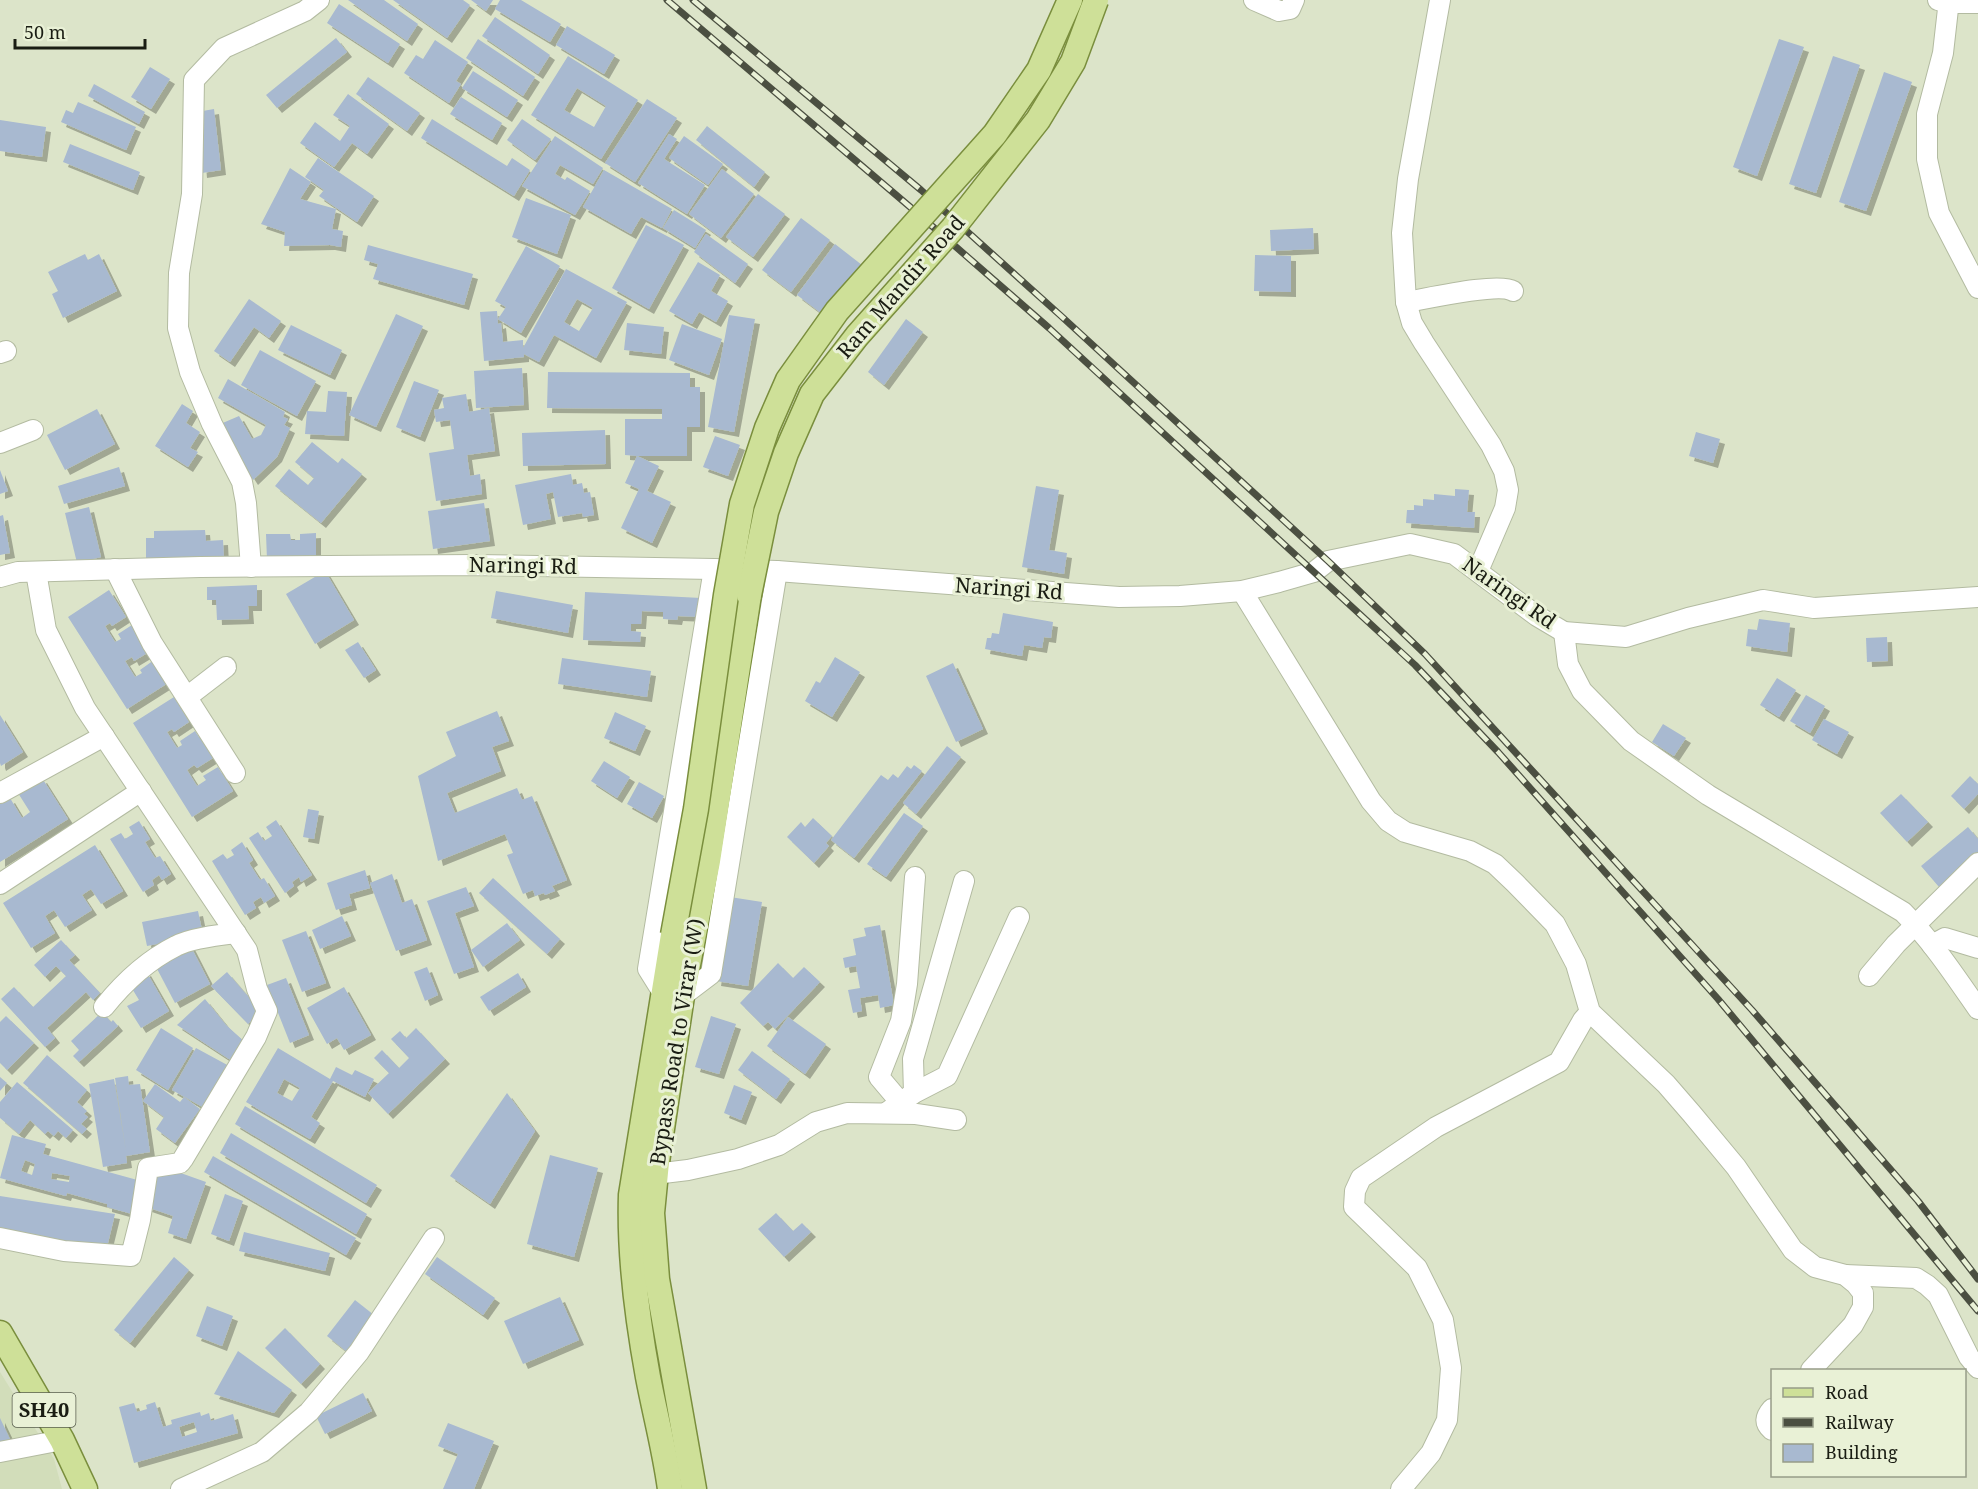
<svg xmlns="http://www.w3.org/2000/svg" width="1978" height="1489" viewBox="0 0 1978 1489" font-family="'Noto Serif',serif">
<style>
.built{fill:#d2ddba}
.building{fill:#a8b9d0;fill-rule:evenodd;filter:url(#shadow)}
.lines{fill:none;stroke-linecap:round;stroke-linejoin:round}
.minor-casing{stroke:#b3bba1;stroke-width:22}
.major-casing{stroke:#7a8e3d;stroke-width:27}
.minor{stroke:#fff;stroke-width:20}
.major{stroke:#cee098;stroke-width:24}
.rail-casing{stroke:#4b4f41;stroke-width:7}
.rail{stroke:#e9f1d6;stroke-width:4.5;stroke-dasharray:14;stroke-linecap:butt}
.major-bridge-casing{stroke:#7a8e3d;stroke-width:27;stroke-linecap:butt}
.major-bridge{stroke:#cee098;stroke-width:24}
.labels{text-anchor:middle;stroke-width:6;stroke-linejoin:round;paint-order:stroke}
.shield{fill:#e9f1d6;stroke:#585d4e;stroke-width:1.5}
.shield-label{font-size:20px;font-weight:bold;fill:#1a1d13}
.street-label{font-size:21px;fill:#1a1d13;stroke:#e9f1d6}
</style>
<defs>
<filter id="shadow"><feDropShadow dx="5" dy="5" stdDeviation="0" flood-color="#0004"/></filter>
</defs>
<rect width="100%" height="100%" fill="#dce4c9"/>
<polygon class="built" points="0,1372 54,1459 62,1489 0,1489"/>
<g class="building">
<polygon points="348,0 384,0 418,24 407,41"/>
<polygon points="393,0 463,0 470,5 447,38"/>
<polygon points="471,0 493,0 486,11"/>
<polygon points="500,0 521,0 561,24 550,42 495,9"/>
<polygon points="339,4 400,44 388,63 327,23"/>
<polygon points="495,17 550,55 538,74 482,36"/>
<polygon points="567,26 615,55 604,74 556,45"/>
<polygon points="336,38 347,52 277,108 266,95"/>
<polygon points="478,39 535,77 523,96 466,58"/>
<polygon points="1779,39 1804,47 1757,176 1733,167"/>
<polygon points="435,40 468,62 456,81 461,84 449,103 404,73 416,55 423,59"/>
<path d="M568 56 638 100 601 159 531 115ZM577 88 606 106 594 127 564 110Z"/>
<polygon points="1833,56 1860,65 1816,193 1789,184"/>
<polygon points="150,67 170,79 151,109 131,97"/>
<polygon points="473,71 518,100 507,117 462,88"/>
<polygon points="1884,72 1912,82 1866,211 1839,202"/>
<polygon points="368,77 420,113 407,131 356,94"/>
<polygon points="94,84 145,112 139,124 88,96"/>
<polygon points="348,94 389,124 367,154 352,143 334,167 300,143 315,122 340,141 350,126 333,115"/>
<polygon points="461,97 502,123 492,140 450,114"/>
<polygon points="647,99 677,118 635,182 605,163"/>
<polygon points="78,102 136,127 126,150 61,122 66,110 73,113"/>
<polygon points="214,109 221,170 202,173 197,112"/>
<polygon points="432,119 507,166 512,158 530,170 514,196 421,138"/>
<polygon points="522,119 551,139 535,160 507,140"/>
<polygon points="0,120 46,127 42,157 0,151"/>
<polygon points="707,126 765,172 754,187 696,140"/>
<polygon points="669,134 677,139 664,159 705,185 687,214 638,183"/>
<polygon points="555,136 603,168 593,184 560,165 555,174 565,180 567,177 590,191 575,215 522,186"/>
<polygon points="684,136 723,164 708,185 669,158"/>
<polygon points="70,144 140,172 133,190 63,162"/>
<polygon points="318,158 374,196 357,222 319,196 324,190 305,177"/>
<polygon points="290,168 311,182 300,199 336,209 332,229 343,231 341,247 330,245 284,246 285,232 261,224"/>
<polygon points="722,169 754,194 721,238 689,214"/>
<polygon points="604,170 672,209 662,228 641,217 631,234 583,207"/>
<polygon points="758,194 785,214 753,257 726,237"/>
<polygon points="526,198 571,215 557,254 512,237"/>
<polygon points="674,210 706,230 695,248 663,228"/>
<polygon points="801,218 830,240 791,292 762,270"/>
<polygon points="646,225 684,245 649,309 612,288"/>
<polygon points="1313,228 1314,249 1271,251 1270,230"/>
<polygon points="706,234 748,264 735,283 694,252"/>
<polygon points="835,244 862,265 825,316 797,295"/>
<polygon points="368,245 473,274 464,305 373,279 378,264 364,260"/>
<polygon points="526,246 560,266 521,333 498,319 506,307 495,301"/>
<polygon points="85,254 88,260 99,254 117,291 63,318 52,294 58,291 48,272"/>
<polygon points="1255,255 1291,256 1291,292 1254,291"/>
<polygon points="698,262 720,275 711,291 728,301 716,322 699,312 692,324 669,311"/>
<path d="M566 269 627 302 596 358 554 335 539 362 524 354V357L484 361 480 312 497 311 498 324 501 323 503 342 523 340V348ZM577 299 593 308 579 331 564 322Z"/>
<polygon points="249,299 281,321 269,338 254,327 230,362 214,351"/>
<polygon points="396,314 423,326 376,427 349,415"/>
<polygon points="729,315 755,319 734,432 708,427"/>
<polygon points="906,319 923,332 884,385 868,372"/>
<polygon points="627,323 664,327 661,354 624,350"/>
<polygon points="682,324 722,339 709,375 669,360"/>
<polygon points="291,325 342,350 330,375 278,350"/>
<polygon points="260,350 316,381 297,416 241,385"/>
<polygon points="522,368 524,405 476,408 474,371"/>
<polygon points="548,372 690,373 690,387 700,387 700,427 687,427 687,456 637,456 659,466 647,491 671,502 652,543 621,528 639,489 625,483 637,456 625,455 625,419 662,419 662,409 547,408"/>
<polygon points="228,379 285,412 283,417 288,419 284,425 290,428 277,457 253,480 218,425 239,416 252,439 261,435 266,425 218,398"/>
<polygon points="414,381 439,390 420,437 396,427"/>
<polygon points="328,391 347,392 344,436 305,434 307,411 326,412"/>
<polygon points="466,394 469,412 489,408 495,451 467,455 470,476 480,474 482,494 436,501 429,453 454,449 450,420 436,422 434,410 444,408 442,398"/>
<polygon points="182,404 193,411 186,423 200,432 190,448 198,452 188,467 155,446"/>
<polygon points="97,409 115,444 65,470 47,435"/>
<polygon points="605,430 606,464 523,466 522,433"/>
<polygon points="1696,432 1720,439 1713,463 1689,456"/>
<polygon points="715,436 740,445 728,476 703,467"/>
<polygon points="312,442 338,463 342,458 362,474 321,523 275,486 289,469 308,485 314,478 295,462"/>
<polygon points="119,467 125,486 64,504 58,486"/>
<polygon points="0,470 8,491 0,494"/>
<polygon points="571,474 573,485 582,483 584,493 590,492 594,515 583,517 582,513 558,517 553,492 546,494 551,519 523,525 515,485"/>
<polygon points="1036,486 1059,490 1049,550 1067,553 1064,574 1022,567"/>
<polygon points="1455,489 1469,490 1467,512 1475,512 1474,528 1406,523 1407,510 1414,510 1414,505 1423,506 1423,499 1434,500 1434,494 1455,496"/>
<polygon points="484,503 490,541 433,549 428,511"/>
<polygon points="89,507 101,557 77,563 65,513"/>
<polygon points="3,515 10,553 0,555 0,516"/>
<polygon points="205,530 206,541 223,540 224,559 146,560 146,538 154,538 154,531"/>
<polygon points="316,533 316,558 267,560 266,534 290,534 291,540 300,540 300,534"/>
<polygon points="325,571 354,620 315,644 286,594"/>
<polygon points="257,585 257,606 248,606 249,619 217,620 216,600 207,600 207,587"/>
<polygon points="109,590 126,617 112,626 110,623 105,626 115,642 121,639 118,634 132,625 149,652 134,661 132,657 125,661 135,677 142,673 140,670 154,660 168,683 127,709 68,617"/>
<polygon points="496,591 573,605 568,633 491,618"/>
<polygon points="585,592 701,598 701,617 678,616 677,620 663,619 663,612 642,611 641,624 631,624 631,631 641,632 640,642 583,640"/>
<polygon points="1003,613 1053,622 1051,638 1044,637 1042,648 1024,645 1022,656 985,649 987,638 991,638 992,633 999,634"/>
<polygon points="1759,619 1790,623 1787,652 1746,646 1748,629 1757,630"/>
<polygon points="1887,637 1888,661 1867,662 1866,638"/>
<polygon points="358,642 376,670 364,678 345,650"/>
<polygon points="835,657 860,672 832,717 805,701 816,681 820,683"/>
<polygon points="562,658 651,671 647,697 558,684"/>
<polygon points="953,663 983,729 956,742 926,676"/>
<polygon points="1777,678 1796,690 1779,717 1760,705"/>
<polygon points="1806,695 1825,706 1810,733 1790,721"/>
<polygon points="174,697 189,722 174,732 172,729 167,732 177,748 182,745 180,741 195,731 213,758 197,768 194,765 187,770 197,786 206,780 203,776 218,767 233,791 192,817 133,723"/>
<polygon points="497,711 509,741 492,747 501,771 447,793 455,813 517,788 522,800 532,796 567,880 552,886 555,891 545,895 544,893 535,896 533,890 523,894 507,855 513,853 505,834 438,861 418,776 456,756 446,732"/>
<polygon points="615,712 646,726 635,751 604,738"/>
<polygon points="0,715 23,752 1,766 0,763"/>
<polygon points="1824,719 1849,732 1837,754 1812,740"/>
<polygon points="1663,724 1686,738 1674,756 1652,742"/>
<polygon points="947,746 961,757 916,814 903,803"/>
<polygon points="604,761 630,777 617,798 591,781"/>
<polygon points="914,765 922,771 854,858 831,840 881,775 888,780 893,774 898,778 907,766 911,769"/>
<polygon points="1970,776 1978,784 1978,794 1964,809 1951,796"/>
<polygon points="42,778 68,819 0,862 0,804 10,798 22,818 30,812 18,793"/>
<polygon points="639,782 664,796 652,818 627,804"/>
<polygon points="1901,794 1928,822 1907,842 1880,813"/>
<polygon points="308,809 319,811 314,839 303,837"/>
<polygon points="904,813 923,826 886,877 867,864"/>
<polygon points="813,818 832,836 826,843 829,846 814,863 787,837 801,822 805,827"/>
<polygon points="276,820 312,875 301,882 299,877 292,882 294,886 285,893 249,838 258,832 264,841 272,836 266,827"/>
<polygon points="139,821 150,839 145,842 155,858 160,856 171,874 162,880 159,875 152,880 154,885 143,892 110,839 121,833 125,839 133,834 129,827"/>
<polygon points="1968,827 1978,839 1978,854 1939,887 1921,866"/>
<polygon points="242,842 253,860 249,863 260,880 264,878 275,896 264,903 261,897 253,902 256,908 245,915 212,861 223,854 227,859 234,855 231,850"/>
<polygon points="95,845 123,891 101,904 91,889 82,895 92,910 65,927 54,910 45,916 55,933 31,948 3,903"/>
<polygon points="365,870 370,888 349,894 352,905 336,910 327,883"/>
<polygon points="392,874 402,903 412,899 427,940 396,951 370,883"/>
<polygon points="493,878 560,939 547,954 479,893"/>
<polygon points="466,887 474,906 455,913 474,967 454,974 427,901"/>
<polygon points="730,897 762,902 748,986 716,981"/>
<polygon points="198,911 203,935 147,946 142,922"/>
<polygon points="342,916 351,936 320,949 312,930"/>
<polygon points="507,923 520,940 483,967 471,950"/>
<polygon points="880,925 894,1005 880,1008 878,995 860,998 862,1011 853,1013 848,990 860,988 856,966 845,968 843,958 856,955 853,939 866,936 864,928"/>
<polygon points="306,931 326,983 302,992 282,940"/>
<polygon points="61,940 75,955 69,960 100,993 93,1000 86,992 47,1028 55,1038 45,1047 1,999 14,987 33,1007 66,976 56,966 45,977 34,965"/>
<polygon points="190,945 210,984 175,1003 155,965"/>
<polygon points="778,963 793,978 804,967 820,982 775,1029 768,1022 763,1026 740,1003"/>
<polygon points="427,967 438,995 425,1001 414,972"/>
<polygon points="146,971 169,1011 141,1028 127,1006 139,1000 128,982"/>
<polygon points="227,972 245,993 263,1010 248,1024 211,986"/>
<polygon points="518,973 526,987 489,1011 480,997"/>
<polygon points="286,978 309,1035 290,1043 267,985"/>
<polygon points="344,987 371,1035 344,1050 337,1038 327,1044 307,1008"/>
<polygon points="205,999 226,1025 246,1043 235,1063 177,1025"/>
<polygon points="102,1012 111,1022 113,1020 118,1026 79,1062 73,1056 79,1050 71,1041"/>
<polygon points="6,1016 34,1043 7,1070 0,1063 0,1022"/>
<polygon points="711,1016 736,1024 719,1074 695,1067"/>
<polygon points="788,1017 826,1044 805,1074 767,1046"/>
<polygon points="161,1028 193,1048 168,1090 136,1070"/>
<polygon points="416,1028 445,1059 388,1114 368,1093 389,1073 374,1058 382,1050 399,1068 409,1058 391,1039 400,1031 406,1038"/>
<polygon points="196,1048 231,1067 208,1110 172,1090"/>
<path d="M278 1048 330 1079 336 1067 352 1075 355 1070 374 1079 365 1097 333 1081 311 1117 320 1123 310 1139 246 1102ZM284 1079 300 1088 292 1101 277 1093Z"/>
<polygon points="752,1051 790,1079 776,1099 738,1070"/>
<polygon points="47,1055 87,1090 77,1102 87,1111 84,1114 88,1117 81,1124 87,1129 82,1134 23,1083"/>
<polygon points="128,1076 129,1085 140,1084 150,1152 126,1156 127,1163 103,1167 89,1084 114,1079 126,1151 115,1078"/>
<polygon points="0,1077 7,1083 0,1091"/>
<polygon points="17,1082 73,1130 66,1138 58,1131 54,1136 48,1131 45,1134 30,1120 19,1134 0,1118 0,1102"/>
<polygon points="155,1084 180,1102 184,1097 200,1109 175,1143 156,1129 164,1117 143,1101"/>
<polygon points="734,1085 752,1092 741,1120 724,1113"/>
<polygon points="507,1093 535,1131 490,1204 450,1176"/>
<polygon points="245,1106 377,1185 366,1203 235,1124"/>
<polygon points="231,1133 367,1214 356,1234 220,1153"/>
<path d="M12 1135 46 1144 43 1154 141 1181 132 1214 107 1207V1204L67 1193 66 1196 0 1178ZM25 1160 35 1164 32 1175 21 1171ZM52 1173 70 1176 69 1182 51 1179Z"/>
<polygon points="550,1155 598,1168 574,1257 527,1244"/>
<polygon points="213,1156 356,1238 346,1255 204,1172"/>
<polygon points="161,1166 206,1182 186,1239 168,1233 173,1216 147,1207"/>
<polygon points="225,1194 243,1201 229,1241 211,1234"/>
<polygon points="0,1196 115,1214 106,1251 0,1233"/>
<polygon points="776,1213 793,1231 802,1223 811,1232 784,1257 758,1229"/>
<polygon points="244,1232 330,1253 325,1271 239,1251"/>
<polygon points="174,1257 189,1270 130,1343 114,1330"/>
<polygon points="437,1257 495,1298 483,1315 425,1274"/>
<polygon points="560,1297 579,1340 523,1364 504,1321"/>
<polygon points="355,1300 374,1315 346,1351 327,1336"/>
<polygon points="207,1306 233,1316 222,1346 196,1336"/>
<polygon points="285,1328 320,1364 301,1384 265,1348"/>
<polygon points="238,1351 292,1390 274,1413 214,1394"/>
<polygon points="363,1393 372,1411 325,1434 316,1416"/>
<path d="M155 1402 163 1427 172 1424 171 1420 200 1412 201 1416 209 1413 211 1421 233 1414 238 1433 134 1463 119 1407 134 1403 137 1412 147 1409 146 1405ZM194 1422 197 1432 182 1437 179 1427Z"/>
<polygon points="0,1418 10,1439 10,1440 0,1442"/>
<polygon points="448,1423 494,1441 474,1489 443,1489 458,1454 438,1446"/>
</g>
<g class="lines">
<g class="minor-casing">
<g id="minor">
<polyline points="1254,0 1279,11 1290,9 1294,0"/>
<polyline points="1440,0 1408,179 1402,233 1406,302 1412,323 1424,343 1491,445 1504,471 1508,490 1505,508 1478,571"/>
<polyline points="1938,0 1949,3 1978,3"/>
<polyline points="1949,0 1943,53 1927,114 1927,159 1939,213 1978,288"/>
<path d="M1406 302C1426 299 1498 282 1513 291"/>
<polyline points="0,353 6,351"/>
<polyline points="0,443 33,430"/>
<polyline points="251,567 246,503 242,482 212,424 190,372 178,328 179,273 192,194 194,80 224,48 305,11 319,0"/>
<polyline points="115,569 152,643 235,773"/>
<polyline points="0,577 18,572 200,567 475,565 714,569 777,571 1119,597 1180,596 1242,591 1279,582 1314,572 1328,561 1410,544 1454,554 1537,616 1564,632 1626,637 1688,618 1763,600 1814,608 1978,597"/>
<polyline points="1242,591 1371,801 1388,821 1405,832 1470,851 1495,864 1515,883 1555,924 1576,964 1590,1012 1666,1084 1692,1114 1736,1167 1793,1250 1815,1267 1845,1275 1856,1284 1863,1293 1863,1307 1853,1325 1811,1370"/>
<path d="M1564 632 1568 664 1582 691 1631 741 1708 795 1903 912C1932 941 1955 976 1978 1009"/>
<polyline points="187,697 226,667"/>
<polyline points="0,793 104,736"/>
<polyline points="0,884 141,791"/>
<polyline points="1932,945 1945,938 1978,948"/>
<polyline points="1869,976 1896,944 1978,863"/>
<polyline points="663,993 648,969 714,569"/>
<polyline points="682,996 711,974 777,571"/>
<path d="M104 1007C124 982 146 961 176 946 191 938 219 935 236 933"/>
<polyline points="914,1093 913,1059 964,881"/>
<polyline points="901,1103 879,1077 901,1021 907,984 915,877"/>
<polyline points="886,1113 914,1093 947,1076 1019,917"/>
<polyline points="655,1174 688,1170 738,1159 779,1145 816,1122 847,1113 916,1114 956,1120"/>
<polyline points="0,1238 64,1251 131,1256 140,1220 148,1168 180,1163 183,1159 256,1037 267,1011 257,989 247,950 85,708 46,630 36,572"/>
<polyline points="1845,1275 1916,1278 1927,1285 1938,1295 1969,1357 1978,1368"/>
<path d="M1772 1409C1765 1417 1764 1423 1772 1430"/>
<polyline points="0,1452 62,1440"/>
<polyline points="181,1489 262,1452 309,1412 359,1352 434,1238"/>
<polyline points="1401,1489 1431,1453 1447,1420 1451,1368 1443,1320 1417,1268 1354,1207 1355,1191 1361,1178 1436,1127 1559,1062 1583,1020 1590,1012"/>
</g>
</g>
<g class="major-casing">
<g id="major">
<polyline points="0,1333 62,1440 85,1489"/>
<path d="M670 1489C665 1451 655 1414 648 1377 637 1317 629 1256 631 1195L673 935"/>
<polyline points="694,1489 657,1279 652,1213 657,1162 682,996 708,861 749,595"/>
</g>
</g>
<use href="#minor" class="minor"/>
<use href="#major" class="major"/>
<g class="rail-casing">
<g id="rail">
<polyline points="667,0 909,206 1049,328 1415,665 1498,752 1718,999 1978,1311"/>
<polyline points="693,0 921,190 1060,315 1328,561 1425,654 1752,1010 1918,1201 1978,1279"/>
</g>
</g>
<use href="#rail" class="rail"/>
<g class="major-bridge-casing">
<g id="major-bridge">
<polyline points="749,595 766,512 786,453 812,394 857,336 953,228 1038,120 1073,62 1096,0"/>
<polyline points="673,935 696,809 726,595 742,504 767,428 788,380 837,311 995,134 1039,70 1070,0"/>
</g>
</g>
<use href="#major-bridge" class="major-bridge"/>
</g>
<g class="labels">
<rect class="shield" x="12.5" y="1393" width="63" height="34" rx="4.5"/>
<g class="shield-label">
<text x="44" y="1417">SH40</text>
</g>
<g class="street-label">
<text transform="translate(901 287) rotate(-49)" y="7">Ram Mandir Road</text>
<text transform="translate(523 566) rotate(1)" y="7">Naringi Rd</text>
<text transform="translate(1009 589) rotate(4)" y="7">Naringi Rd</text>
<text transform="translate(1509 593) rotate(35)" y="7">Naringi Rd</text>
<text transform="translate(677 1042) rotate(-81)" y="7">Bypass Road to Virar (W)</text>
</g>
</g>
<rect x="1771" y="1369" width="195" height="108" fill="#e9f1d6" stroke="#969c88" stroke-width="1.5"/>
<rect x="1783" y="1388" width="30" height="9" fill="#cee098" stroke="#969c88" stroke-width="1.5"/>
<text x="1825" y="1399" font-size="18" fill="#1a1d13">Road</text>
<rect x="1783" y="1418" width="30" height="9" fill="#4b4f41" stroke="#969c88" stroke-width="1.5"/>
<text x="1825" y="1429" font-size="18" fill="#1a1d13">Railway</text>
<rect x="1783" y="1444" width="30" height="18" fill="#a8b9d0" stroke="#969c88" stroke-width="1.5"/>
<text x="1825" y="1459" font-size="18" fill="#1a1d13">Building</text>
<path d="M15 39v9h130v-9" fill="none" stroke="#1a1d13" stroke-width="3"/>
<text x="24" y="39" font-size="18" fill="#1a1d13" stroke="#e9f1d6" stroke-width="4.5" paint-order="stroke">50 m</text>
</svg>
